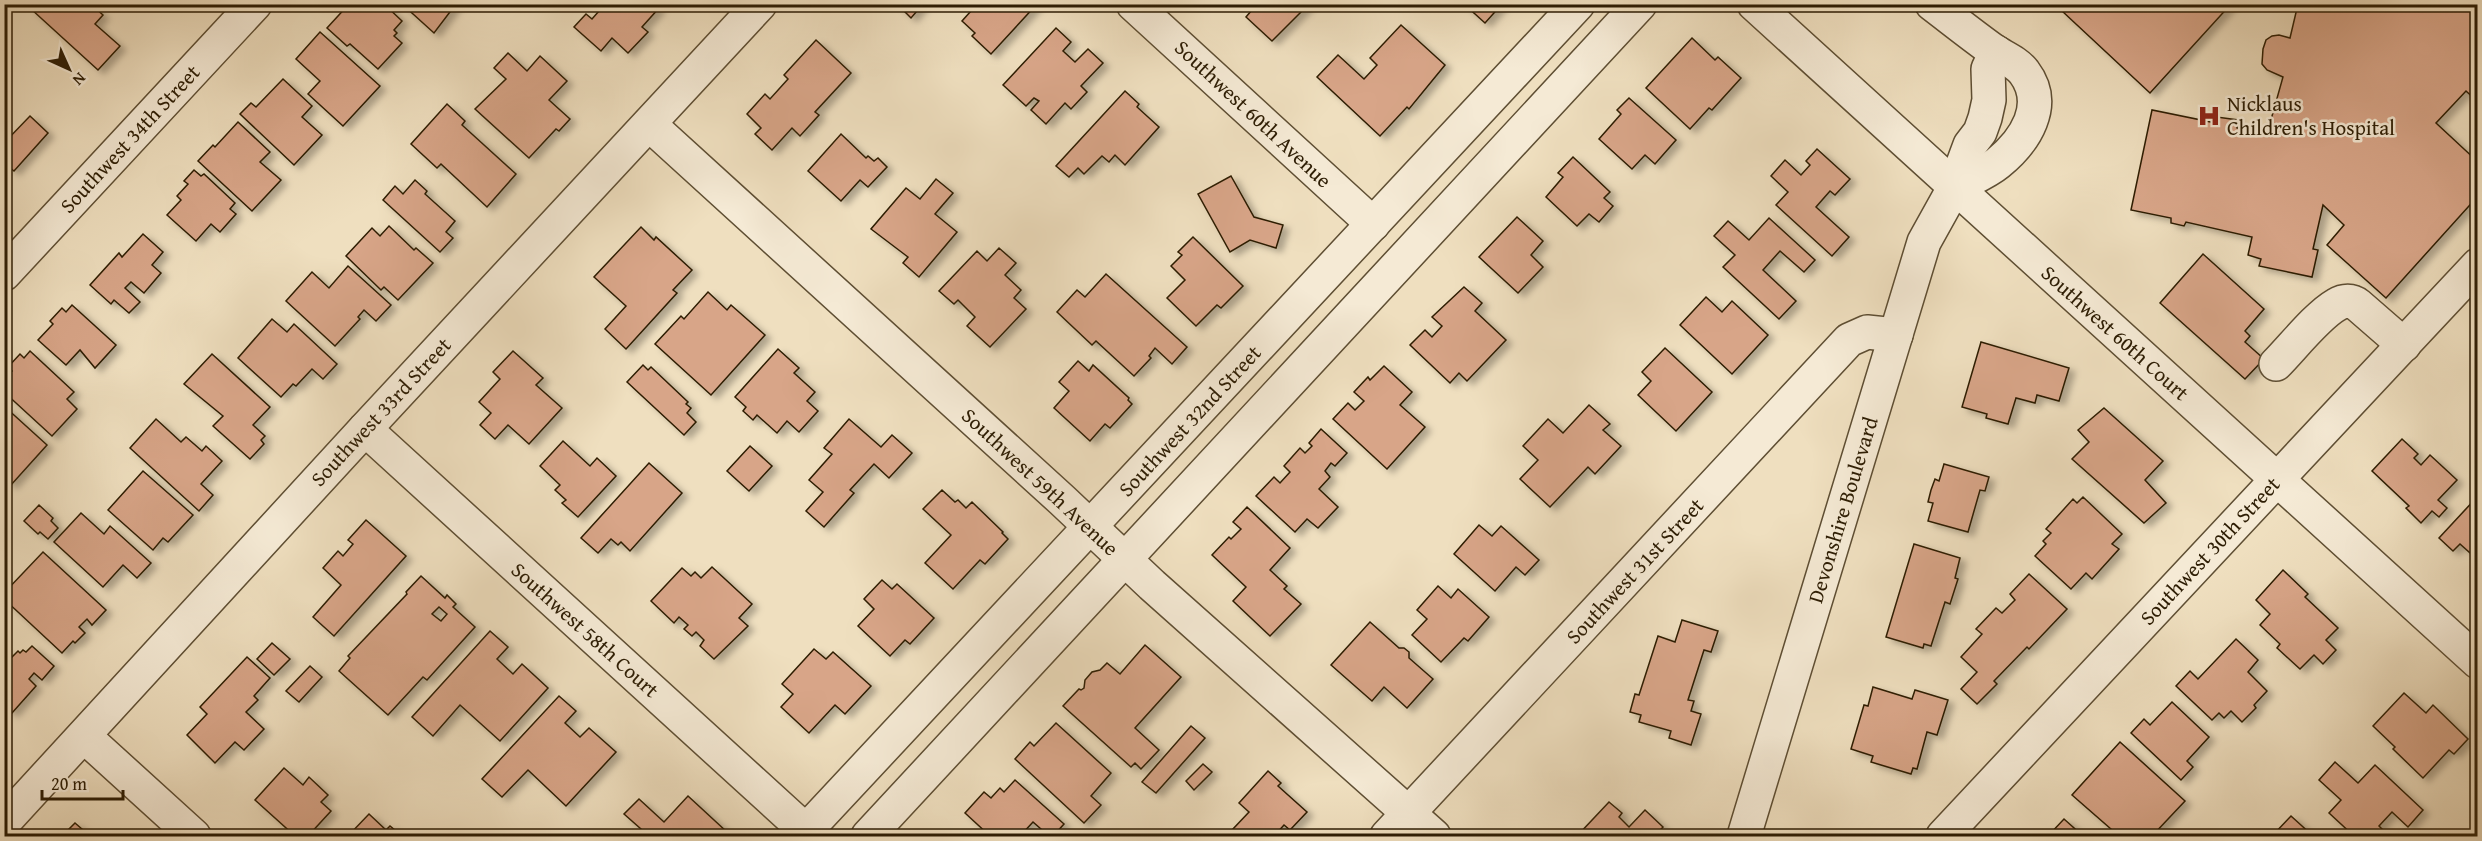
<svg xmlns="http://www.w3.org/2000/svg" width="2482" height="841" viewBox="0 0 2482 841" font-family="'Gentium Book Plus',serif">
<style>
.building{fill:#d8a588;stroke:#2d1d04;stroke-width:1.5;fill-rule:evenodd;filter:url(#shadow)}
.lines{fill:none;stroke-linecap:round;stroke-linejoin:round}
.minor-casing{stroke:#5e4e33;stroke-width:36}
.minor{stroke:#f5ead5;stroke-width:33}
.labels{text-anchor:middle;stroke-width:5;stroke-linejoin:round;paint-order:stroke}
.poi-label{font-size:21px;fill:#2d1d04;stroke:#f5ead5;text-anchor:start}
.street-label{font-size:21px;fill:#2d1d04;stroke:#f5ead5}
</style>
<defs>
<filter id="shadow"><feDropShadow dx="6" dy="4" stdDeviation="3" flood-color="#0004"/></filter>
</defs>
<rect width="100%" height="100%" fill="#efdfbf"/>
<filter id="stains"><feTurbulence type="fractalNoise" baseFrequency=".00333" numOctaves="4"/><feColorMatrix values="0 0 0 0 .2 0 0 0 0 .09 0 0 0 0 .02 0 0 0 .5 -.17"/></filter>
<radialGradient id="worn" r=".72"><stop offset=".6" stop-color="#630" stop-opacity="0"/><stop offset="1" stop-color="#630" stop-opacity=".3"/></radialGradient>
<g class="building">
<polygon points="35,4 95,4 93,6 103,15 95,24 120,46 98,70 31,9"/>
<polygon points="349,4 384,4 402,21 394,30 397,33 394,36 402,43 378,69 350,44 347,46 327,28"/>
<polygon points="402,4 456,4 434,33"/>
<polygon points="592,4 654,4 659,8 642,27 648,32 628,53 612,38 601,51 574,27 586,14 592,19 599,11"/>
<polygon points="897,4 923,4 911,18"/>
<polygon points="965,4 1037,4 991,54 972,36 975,33 962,21 971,11"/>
<polygon points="1257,4 1309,4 1272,41 1246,17"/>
<polygon points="1464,4 1502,4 1485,23"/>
<polygon points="2068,4 2231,4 2150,93 2062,11"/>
<polygon points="2298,4 2478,4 2478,102 2466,91 2436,123 2478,162 2478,196 2386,298 2327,245 2344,225 2323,205 2313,249 2318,250 2312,277 2259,266 2261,259 2248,255 2252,237 2186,222 2184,226 2171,223 2171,218 2131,210 2152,110 2216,123 2217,117 2238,120 2237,128 2267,134 2283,77 2267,70 2262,64 2263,49 2266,40 2272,36 2279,35 2290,38"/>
<polygon points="1401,25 1445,65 1409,109 1407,107 1380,136 1317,77 1338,55 1364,79 1377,65 1370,58"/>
<polygon points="1056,28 1071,42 1063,51 1075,62 1088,49 1103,63 1081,86 1087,92 1071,109 1065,103 1046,124 1031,110 1039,101 1034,98 1026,106 1003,85"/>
<polygon points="320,32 380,86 343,126 308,94 320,81 296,59"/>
<polygon points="1692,38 1715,60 1718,57 1741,78 1712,110 1709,108 1690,129 1646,88"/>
<polygon points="816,40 851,73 815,112 819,115 800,136 792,128 772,150 755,134 761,128 747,114 765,94 770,99 788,79 784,75"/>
<polygon points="508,53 527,71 540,56 567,81 549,100 570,119 559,131 556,129 529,158 475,109 506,79 494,68"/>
<polygon points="283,79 312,106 302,117 322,135 294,165 240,114 251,103 256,107"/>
<polygon points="1125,91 1139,104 1137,107 1159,127 1125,165 1115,155 1109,162 1102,156 1084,174 1078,168 1069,177 1056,166"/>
<polygon points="1629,98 1676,140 1655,164 1645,155 1632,169 1599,139 1621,114 1617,110"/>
<polygon points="447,104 465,121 462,125 516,174 487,207 441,164 437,168 411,144"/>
<polygon points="30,116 48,133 14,171 4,163 4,143"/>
<polygon points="238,122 270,152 260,162 281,180 252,211 198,161 213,145 215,147"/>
<polygon points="841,134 866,158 868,156 874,161 878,158 887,167 868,187 860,180 841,201 808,171"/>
<polygon points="1817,149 1850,179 1835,195 1830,191 1816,207 1849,237 1832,256 1776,205 1788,192 1771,176 1785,160 1801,175 1810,165 1806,161"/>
<polygon points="1573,157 1610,192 1604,198 1613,206 1599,222 1589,214 1577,226 1546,197 1563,177 1558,173"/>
<polygon points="194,170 201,176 204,174 235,203 230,209 236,214 220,232 211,224 196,241 167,215 181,200 177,196 188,184 184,181"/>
<polygon points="1231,176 1254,217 1283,225 1276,248 1250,240 1230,252 1198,194"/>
<polygon points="936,179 953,193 935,214 957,232 919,277 903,263 908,257 871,229 906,188 920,199"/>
<polygon points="415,180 427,191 425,194 455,221 446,232 453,238 440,252 383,200 395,186 403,194"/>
<polygon points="1517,217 1543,241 1531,255 1543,267 1518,293 1479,257"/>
<polygon points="1769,218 1815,260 1804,272 1780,251 1763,270 1796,301 1779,319 1723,267 1735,255 1714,236 1728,221 1749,240"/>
<polygon points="389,226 414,250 416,248 433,263 398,300 384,287 381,290 346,256 372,228 380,236"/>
<polygon points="641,227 654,240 656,237 692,270 673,290 677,293 626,349 605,329 626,306 594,277"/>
<polygon points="143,234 163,252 152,265 161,273 144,293 131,282 125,288 140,302 129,313 114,300 111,304 90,285 119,253 122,257"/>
<polygon points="1193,237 1243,286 1221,308 1217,305 1196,326 1167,298 1185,280 1171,266 1182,255 1178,252"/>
<polygon points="999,248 1016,263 1005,275 1021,290 1014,298 1026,309 990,347 967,326 975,317 958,300 954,304 939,291 977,251 987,261"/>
<polygon points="2203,254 2264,309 2245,331 2250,336 2245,342 2264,359 2245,379 2160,303"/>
<polygon points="348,266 391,305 376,321 364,310 358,317 360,319 335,346 286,301 312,272 329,288"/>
<polygon points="1106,274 1187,347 1172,364 1155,348 1149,356 1151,358 1134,376 1096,341 1092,345 1057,312 1077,290 1085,297"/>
<polygon points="1464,287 1482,303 1475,311 1506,340 1467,381 1459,373 1450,383 1410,345 1425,330 1432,337 1442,326 1432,317"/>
<polygon points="708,292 727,310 731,305 765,335 711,395 655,344 681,316 684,319"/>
<polygon points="1706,297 1722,312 1732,301 1768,335 1732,374 1680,325"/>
<polygon points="72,305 116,345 95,368 80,350 66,365 38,340 53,324 50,321 62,308 66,312"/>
<polygon points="272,319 287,332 294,324 337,364 323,379 312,369 296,386 293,384 281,397 238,358"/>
<polygon points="1981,342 2069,368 2059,401 2037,395 2035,403 2016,398 2008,424 1986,418 1987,414 1962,407"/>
<polygon points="1665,348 1712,392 1676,431 1638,395 1651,381 1642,372"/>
<polygon points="778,349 799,368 794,373 815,392 807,401 818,411 799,432 787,421 777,433 757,415 753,420 743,411 746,407 735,397"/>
<polygon points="30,351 74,392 67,399 77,409 52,436 4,392 4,379 12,371 8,367 20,354 24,358"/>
<polygon points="513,351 543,378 536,385 562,408 529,444 508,425 495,439 480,425 491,413 479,402 500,379 493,372"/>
<polygon points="212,354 270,407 253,425 265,436 261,440 264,444 250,459 213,426 223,416 184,384"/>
<polygon points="1078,361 1089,371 1093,365 1129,398 1128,400 1132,404 1110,428 1105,424 1090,441 1054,408 1069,391 1059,382"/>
<polygon points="643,365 648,370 651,367 688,402 686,404 691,408 687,413 696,422 684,435 627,382"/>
<polygon points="1384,366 1412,392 1400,405 1425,427 1387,469 1333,419 1348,403 1355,410 1364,401 1354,392 1368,377 1370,380"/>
<polygon points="1589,405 1610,424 1603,430 1621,446 1595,474 1588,467 1550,507 1520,479 1538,460 1523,446 1548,419 1563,433"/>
<polygon points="4,406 47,445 11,485 4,478"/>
<polygon points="2104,408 2163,461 2145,480 2166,503 2144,523 2072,459 2089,442 2078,430"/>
<polygon points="156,419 181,442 186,437 202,451 206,446 222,461 201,484 213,495 199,511 130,448"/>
<polygon points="849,419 881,447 892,435 912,453 889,478 874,464 850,490 854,493 824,527 806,511 823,492 809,480 832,454 824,448"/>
<polygon points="1321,429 1347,453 1335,466 1331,463 1325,471 1330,477 1319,489 1338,507 1318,528 1307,519 1295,532 1256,496 1274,477 1280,483 1290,472 1284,466 1300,448 1305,453 1312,446 1309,443"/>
<polygon points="2402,439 2418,454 2414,458 2421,465 2430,455 2457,480 2438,500 2447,508 2439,517 2432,511 2421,523 2406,508 2409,506 2372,471"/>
<polygon points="563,441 590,466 597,458 616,476 578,517 562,503 566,500 555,490 560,485 540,466"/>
<polygon points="750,446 772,466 749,491 727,471"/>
<polygon points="649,463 682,493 630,551 621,542 618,545 611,539 598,553 581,538"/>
<polygon points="1944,464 1989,477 1985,491 1980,490 1968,532 1928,521 1933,503 1928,502 1931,490 1935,479 1939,481"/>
<polygon points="143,471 193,515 168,542 163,538 153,550 108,510"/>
<polygon points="942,490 955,502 958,500 966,508 972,502 1003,532 1002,533 1008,539 985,564 980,560 953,589 925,563 951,535 923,509"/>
<polygon points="2478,496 2478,560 2460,544 2453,551 2439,538"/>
<polygon points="2083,497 2122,534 2112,544 2119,549 2092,579 2086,573 2071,589 2035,556 2046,544 2043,541 2051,533 2046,529 2073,499 2077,503"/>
<polygon points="39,505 53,518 51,521 58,528 48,539 40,532 38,534 24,521"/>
<polygon points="1247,507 1290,548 1270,570 1287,586 1284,589 1301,604 1270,636 1233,601 1246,587 1212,555 1229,537 1231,539 1241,529 1233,522"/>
<polygon points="81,513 104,534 110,526 151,563 137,578 123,565 103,587 54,542"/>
<polygon points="366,520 406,556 334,636 313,617 341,585 323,568 338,551 343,556 353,544 348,540"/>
<polygon points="1479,525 1492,536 1501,526 1539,560 1525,575 1516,567 1495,591 1454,554"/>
<polygon points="1914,544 1960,558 1955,578 1958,579 1950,604 1945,602 1931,646 1924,644 1923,648 1886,637"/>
<polygon points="43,552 106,610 92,625 87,619 79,627 85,633 75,643 73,641 62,653 4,599 4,593"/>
<polygon points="712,567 752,604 739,618 748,626 714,659 700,646 704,640 696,632 692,636 684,629 688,625 679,617 674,623 651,601 682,568 691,576 695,572 701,578"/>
<polygon points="2283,570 2308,594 2305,597 2338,628 2326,640 2336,650 2323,664 2314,655 2300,669 2277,648 2280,644 2260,625 2270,614 2256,600"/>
<polygon points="2029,574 2067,609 2029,649 2027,647 1994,681 1997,684 1977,704 1961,689 1977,672 1961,657 1982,634 1976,629 1996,608 2002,613 2015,600 2010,594"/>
<path d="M421 576 445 598 447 595 456 604 453 607 475 627 427 680 423 677 388 715 339 671 350 658 348 656 407 594 406 592ZM439 607 447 614 441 621 432 614Z"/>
<polygon points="882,580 892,589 897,584 934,618 910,644 905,640 890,656 858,626 874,609 864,599"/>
<polygon points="1438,586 1451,598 1458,589 1489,617 1468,641 1464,638 1441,662 1412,635 1427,619 1417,610"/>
<polygon points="1682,620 1718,631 1711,652 1704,650 1688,700 1694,701 1691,711 1701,714 1691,745 1669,738 1671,731 1639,722 1641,715 1630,712 1635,694 1639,695 1658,636 1675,642"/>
<polygon points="1370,622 1399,648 1404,648 1409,652 1409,658 1433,679 1407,708 1384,687 1372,701 1331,665"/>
<polygon points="490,631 508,647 497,659 513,674 522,664 548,688 500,741 460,705 433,736 412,717"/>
<polygon points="2236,639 2258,660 2248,672 2267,691 2254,705 2256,708 2242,722 2231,711 2224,718 2219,713 2212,720 2176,686 2190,671 2198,679"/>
<polygon points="272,643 290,659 274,675 257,659"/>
<polygon points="1145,645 1181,677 1135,728 1159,750 1141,769 1135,763 1131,767 1063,706 1079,689 1081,690 1084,688 1085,680 1092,672 1100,670 1107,663 1120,674"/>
<polygon points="32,646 54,666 42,680 34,673 29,679 36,686 12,713 4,706 4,651 12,657 18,651 20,653 23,650 26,652"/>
<polygon points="814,649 826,659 833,652 871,686 845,714 835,705 809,733 781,707 793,694 782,684"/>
<polygon points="247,657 270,678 254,696 258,700 246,712 264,729 244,750 235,742 215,763 187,735 207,714 200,707"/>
<polygon points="310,666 322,677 299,702 286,691"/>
<polygon points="1873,687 1912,699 1915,690 1948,700 1937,735 1927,732 1917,769 1913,768 1911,774 1871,762 1873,756 1851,749 1864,705 1868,706"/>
<polygon points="2404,693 2426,713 2433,705 2468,739 2454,754 2449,750 2423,778 2393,749 2395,747 2373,726"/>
<polygon points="559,696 576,711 565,723 580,737 589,728 616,752 566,806 528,770 502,797 482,779"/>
<polygon points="2172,702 2209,737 2187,761 2193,767 2181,780 2131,733 2144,719 2150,725"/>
<polygon points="1056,723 1111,773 1091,796 1101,805 1084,823 1015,759 1030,742 1034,746"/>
<polygon points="1191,726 1205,738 1156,793 1142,782"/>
<polygon points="2120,742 2185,801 2152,836 2140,836 2135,833 2132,836 2119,836 2072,795"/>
<polygon points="2335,762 2358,783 2375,765 2423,810 2408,827 2392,812 2379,826 2389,836 2354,836 2329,813 2341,800 2319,780"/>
<polygon points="1203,764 1212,772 1194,790 1186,781"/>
<polygon points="284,768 303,785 309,777 328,795 321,802 331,811 308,836 295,836 255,800"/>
<polygon points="1268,771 1281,783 1278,786 1307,812 1290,830 1284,825 1274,836 1242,836 1233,829 1249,812 1239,803"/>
<polygon points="1015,780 1064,824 1053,836 1049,836 1033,822 1020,836 990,836 965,813 984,792 991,798 1000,788 1004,792"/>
<polygon points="688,796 727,832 723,836 649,836 624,814 639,799 664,822"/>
<polygon points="1609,802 1622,813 1619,817 1629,827 1645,810 1663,827 1655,836 1581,836 1578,835"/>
<polygon points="369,814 386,830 390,826 402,836 348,836"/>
<polygon points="2291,816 2313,836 2272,836"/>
<polygon points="2064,819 2083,836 2048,836"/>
<polygon points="75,823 90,836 62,836"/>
</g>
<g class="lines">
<g class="minor-casing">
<g id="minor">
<polyline points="1133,4 1373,224"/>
<polyline points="1754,4 2478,662"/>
<path d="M1932 4C1953 20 1973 36 1994 51 2005 58 2016 62 2024 72 2049 105 2025 141 1998 163 1986 173 1968 180 1954 188"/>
<polyline points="649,124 1062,500 1152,585 1434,836"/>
<polyline points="4,274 255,4"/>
<path d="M2276 364C2292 348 2317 316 2336 305 2344 300 2352 300 2358 305L2404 345"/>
<polyline points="365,429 806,831"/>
<polyline points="84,736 194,836"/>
<polyline points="4,822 365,429 760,4"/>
<polyline points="801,836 1578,4"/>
<polyline points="868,836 1640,4"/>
<polyline points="1387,836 1849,340 1867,332 1896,335"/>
<polyline points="1744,836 1924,242 1954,188 1970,145 1980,132 1985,118 1989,100 1988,69 1996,52"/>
<polyline points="1943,836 2478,265"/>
</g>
</g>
<use href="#minor" class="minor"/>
</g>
<defs>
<g id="hospital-bare" transform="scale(1.8)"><path d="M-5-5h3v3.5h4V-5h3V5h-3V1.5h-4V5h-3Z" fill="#8f2418" stroke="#f5ead5" stroke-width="2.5" paint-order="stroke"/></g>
</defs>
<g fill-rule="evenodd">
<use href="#hospital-bare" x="2209" y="116"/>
</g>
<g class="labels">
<g class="poi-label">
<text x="2227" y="111">Nicklaus<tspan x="2227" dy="24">Children's Hospital</tspan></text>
</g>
<g class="street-label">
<text transform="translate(1253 114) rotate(43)" y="7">Southwest 60th Avenue</text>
<text transform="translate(130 139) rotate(-47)" y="7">Southwest 34th Street</text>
<text transform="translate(2115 333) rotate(42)" y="7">Southwest 60th Court</text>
<text transform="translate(381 412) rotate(-47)" y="7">Southwest 33rd Street</text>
<text transform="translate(1190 421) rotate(-47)" y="7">Southwest 32nd Street</text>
<text transform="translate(1040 482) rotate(43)" y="7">Southwest 59th Avenue</text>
<text transform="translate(1843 510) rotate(-73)" y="7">Devonshire Boulevard</text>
<text transform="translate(2210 551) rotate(-47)" y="7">Southwest 30th Street</text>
<text transform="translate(1635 571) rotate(-47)" y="7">Southwest 31st Street</text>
<text transform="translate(585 630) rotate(42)" y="7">Southwest 58th Court</text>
</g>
</g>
<rect width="2482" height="841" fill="none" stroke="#efdfbf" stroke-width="24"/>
<rect x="6" y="6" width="2470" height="829" fill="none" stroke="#2d1d04" stroke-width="3"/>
<rect x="12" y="12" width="2458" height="817" fill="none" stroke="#2d1d04" stroke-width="1.5"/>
<g transform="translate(69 69) rotate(135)" stroke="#f5ead5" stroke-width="4.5" paint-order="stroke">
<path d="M0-4.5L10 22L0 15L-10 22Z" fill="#2d1d04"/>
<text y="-9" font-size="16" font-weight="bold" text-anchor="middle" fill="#2d1d04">N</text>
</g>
<path d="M42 790v9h81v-9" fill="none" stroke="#2d1d04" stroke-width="3"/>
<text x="51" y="790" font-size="18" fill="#2d1d04" stroke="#f5ead5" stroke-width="4.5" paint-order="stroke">20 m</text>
<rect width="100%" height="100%" filter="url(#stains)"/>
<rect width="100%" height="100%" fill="url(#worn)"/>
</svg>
